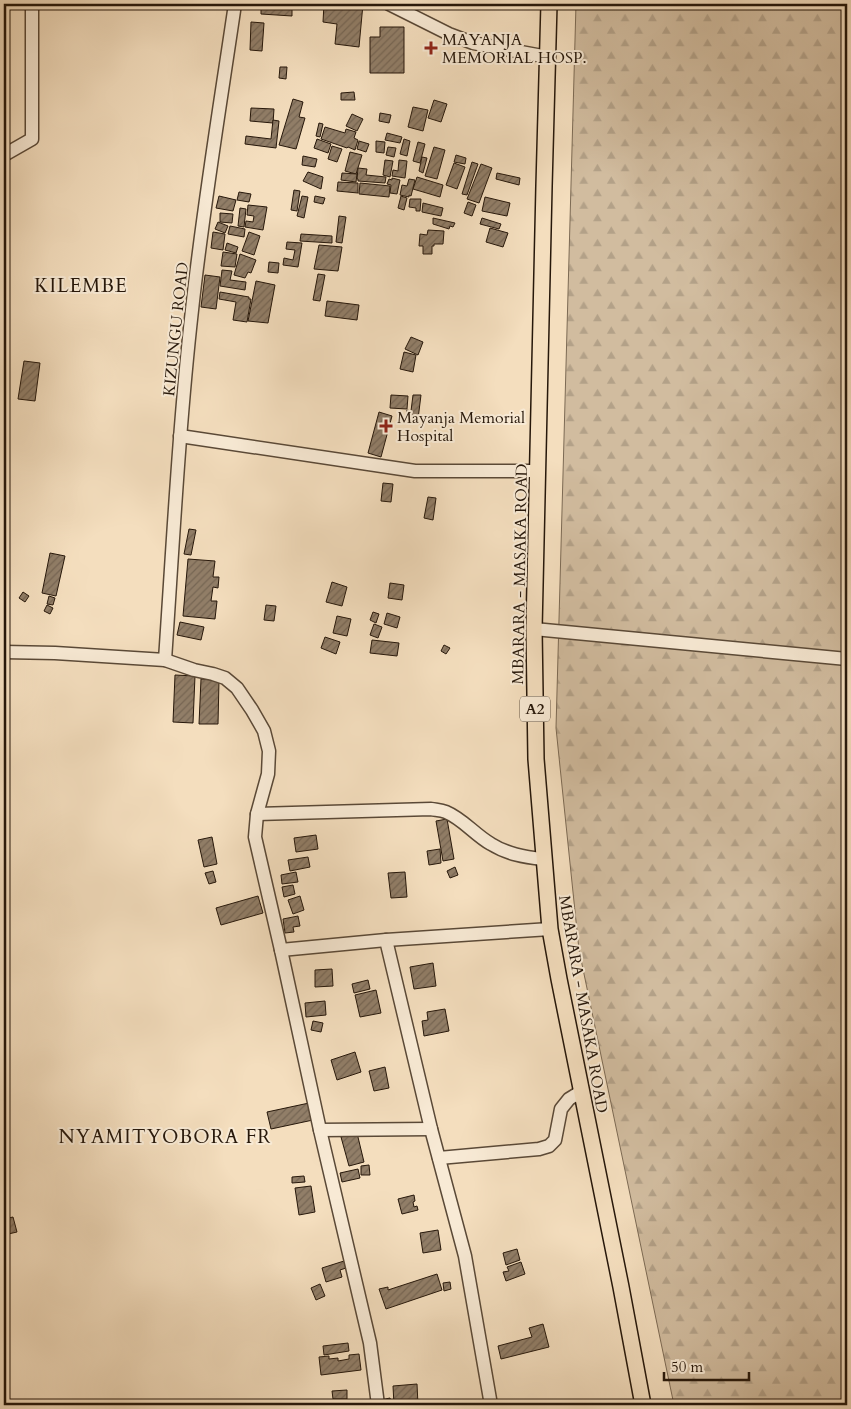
<svg xmlns="http://www.w3.org/2000/svg" width="851" height="1409" viewBox="0 0 851 1409" font-family="Cardo,serif">
<style>
.forest{fill:url(#forest-firs);stroke:#7c6a54}
.building{fill:url(#building-hatch);stroke:#26170a}
.lines{fill:none;stroke-linecap:round;stroke-linejoin:round}
.minor-casing{stroke:#5a4937;stroke-width:15}
.major-casing{stroke:#26170a;stroke-width:18}
.minor{stroke:#f8ead5;stroke-width:12}
.major{stroke:#f4debe;stroke-width:15}
.poi-dot{fill:#8f2418;stroke:#f8ead5;stroke-width:2}
.labels{text-anchor:middle;stroke-width:4;stroke-linejoin:round;paint-order:stroke}
.shield{fill:#f8ead5;stroke:#655647;stroke-width:1}
.shield-label{font-size:15px;font-weight:bold;fill:#26170a}
.poi-label{font-size:16px;fill:#26170a;stroke:#f8ead5;text-anchor:start}
.street-label{font-size:16px;fill:#26170a;stroke:#f8ead5}
.quarter-label{font-size:19px;letter-spacing:1px;fill:#26170a;stroke:#f8ead5}
</style>
<defs>
<pattern id="forest-firs" width="22" height="20" patternUnits="userSpaceOnUse" patternTransform="scale(1.25)"><rect width="22" height="20" fill="#d1bc9f"/><path d="M5 1l3.5 6h-7zM16 11l3.5 6h-7z" fill="#b3a188"/></pattern>
<pattern id="building-hatch" width="6" height="6" patternUnits="userSpaceOnUse" patternTransform="scale(1.25)"><rect width="6" height="6" fill="#917e68"/><path d="M-1 1l2-2M0 6l6-6M5 7l2-2" fill="none" stroke="#766654"/></pattern>
</defs>
<rect width="100%" height="100%" fill="#f4debe"/>
<filter id="stains"><feTurbulence type="fractalNoise" baseFrequency=".004" numOctaves="4"/><feColorMatrix values="0 0 0 0 .2 0 0 0 0 .09 0 0 0 0 .02 0 0 0 .5 -.17"/></filter>
<radialGradient id="worn" r=".72"><stop offset=".6" stop-color="#630" stop-opacity="0"/><stop offset="1" stop-color="#630" stop-opacity=".3"/></radialGradient>
<polygon class="forest" points="576,4 847,4 847,1405 674,1405 579,950 556,728"/>
<g class="building">
<polygon points="261,4 292,4 292,16 261,14"/>
<polygon points="324,4 363,4 359,47 335,44 337,24 323,22"/>
<polygon points="251,22 264,23 262,51 250,50"/>
<polygon points="380,27 404,27 404,73 370,73 370,37 380,37"/>
<polygon points="280,67 287,67 286,79 279,78"/>
<polygon points="354,92 355,100 341,100 341,93"/>
<polygon points="293,99 303,102 299,117 305,118 296,149 279,145"/>
<polygon points="434,100 447,104 441,122 428,118"/>
<polygon points="413,107 428,110 423,131 408,127"/>
<polygon points="251,108 274,109 273,123 250,121"/>
<polygon points="380,113 391,115 389,123 379,121"/>
<polygon points="352,114 363,119 357,131 346,126"/>
<polygon points="273,120 279,121 276,148 245,144 246,136 271,139"/>
<polygon points="319,123 323,124 320,137 316,136"/>
<polygon points="325,127 345,133 346,129 356,132 354,138 358,140 355,150 348,147 347,148 321,139"/>
<polygon points="387,133 402,137 400,143 385,140"/>
<polygon points="317,139 331,144 328,153 314,148"/>
<polygon points="404,139 410,141 407,156 400,154"/>
<polygon points="359,141 369,144 366,152 357,149"/>
<polygon points="376,141 385,142 384,153 376,152"/>
<polygon points="418,142 425,144 420,163 413,161"/>
<polygon points="332,146 342,149 337,162 328,159"/>
<polygon points="388,147 396,148 394,157 386,155"/>
<polygon points="434,147 445,150 437,179 425,176"/>
<polygon points="350,152 362,155 356,174 345,171"/>
<polygon points="456,155 466,158 465,164 454,162"/>
<polygon points="303,156 317,159 315,167 302,165"/>
<polygon points="422,157 427,158 423,173 419,171"/>
<polygon points="385,160 393,161 390,177 383,175"/>
<polygon points="399,160 407,161 405,178 392,176 393,170 398,171"/>
<polygon points="472,162 478,164 467,195 462,194"/>
<polygon points="454,163 465,167 457,189 446,185"/>
<polygon points="481,164 492,168 479,203 467,199"/>
<polygon points="358,168 367,169 366,175 386,177 385,183 358,181 358,179 357,179"/>
<polygon points="308,172 323,177 321,189 303,181"/>
<polygon points="342,173 357,174 356,182 341,180"/>
<polygon points="497,173 520,178 519,185 496,179"/>
<polygon points="417,177 443,185 440,197 413,189"/>
<polygon points="392,178 400,180 397,194 390,193 391,185 387,184 389,179 392,180"/>
<polygon points="409,179 415,180 411,196 409,195 409,197 400,195 402,185 407,186"/>
<polygon points="338,182 358,183 358,193 337,191"/>
<polygon points="360,183 390,186 389,197 359,194"/>
<polygon points="294,190 300,191 297,211 291,210"/>
<polygon points="239,192 251,194 249,202 237,200"/>
<polygon points="219,196 236,200 233,211 216,208"/>
<polygon points="302,196 308,197 304,218 297,216"/>
<polygon points="315,196 325,198 323,204 314,202"/>
<polygon points="401,196 407,198 404,210 398,208"/>
<polygon points="485,197 510,203 507,216 482,211"/>
<polygon points="410,199 421,199 420,211 416,211 416,208 409,207"/>
<polygon points="468,202 476,205 472,216 464,213"/>
<polygon points="423,203 443,208 441,216 422,212"/>
<polygon points="248,205 267,207 263,230 245,227 246,221 253,222 254,216 247,215"/>
<polygon points="240,208 246,209 244,227 238,226"/>
<polygon points="220,213 233,214 232,223 220,222"/>
<polygon points="339,216 346,217 342,243 336,242"/>
<polygon points="433,218 455,223 453,227 450,226 449,229 433,224"/>
<polygon points="482,218 501,224 499,229 480,224"/>
<polygon points="218,222 228,226 225,233 215,229"/>
<polygon points="230,226 245,229 244,237 228,234"/>
<polygon points="490,228 508,233 503,247 486,242"/>
<polygon points="428,230 444,231 443,244 434,244 434,246 432,246 432,254 423,254 423,246 419,246 420,234 427,235"/>
<polygon points="213,232 225,234 223,250 211,248"/>
<polygon points="249,232 260,236 254,255 242,251"/>
<polygon points="301,234 332,236 332,243 300,241"/>
<polygon points="287,242 302,243 298,267 283,265 284,258 293,260 295,250 286,249"/>
<polygon points="227,243 238,247 236,253 225,250"/>
<polygon points="319,245 342,247 338,271 314,269"/>
<polygon points="223,252 237,254 235,267 221,266"/>
<polygon points="240,254 256,260 251,273 248,272 245,278 234,275"/>
<polygon points="269,262 279,263 278,273 268,272"/>
<polygon points="222,270 232,271 230,280 246,282 245,290 220,286"/>
<polygon points="318,274 325,275 320,301 313,300"/>
<polygon points="205,275 220,277 216,309 201,307"/>
<polygon points="256,281 275,285 268,323 248,321"/>
<polygon points="220,292 249,297 249,299 251,299 247,322 233,320 236,302 219,299"/>
<polygon points="327,301 359,305 357,320 325,316"/>
<polygon points="411,337 423,342 418,355 405,349"/>
<polygon points="404,352 416,355 413,372 400,369"/>
<polygon points="24,361 40,363 35,401 18,399"/>
<polygon points="391,395 408,396 407,409 390,408"/>
<polygon points="413,395 421,395 418,419 406,419 407,410 411,411"/>
<polygon points="379,412 392,416 381,457 368,453"/>
<polygon points="383,483 393,484 391,502 381,501"/>
<polygon points="428,497 436,498 433,520 424,518"/>
<polygon points="189,529 196,530 191,555 184,554"/>
<polygon points="50,553 65,556 56,596 42,593"/>
<polygon points="188,559 215,561 213,577 219,577 218,588 213,587 211,601 217,601 215,619 183,616"/>
<polygon points="332,582 347,587 342,606 326,602"/>
<polygon points="390,583 404,585 402,600 388,598"/>
<polygon points="23,592 29,596 25,602 19,598"/>
<polygon points="49,596 55,598 53,605 47,604"/>
<polygon points="47,605 53,608 50,614 44,611"/>
<polygon points="266,605 276,606 274,621 264,620"/>
<polygon points="373,612 379,614 376,623 370,620"/>
<polygon points="387,613 400,617 397,628 384,624"/>
<polygon points="337,616 351,619 347,636 333,633"/>
<polygon points="180,622 204,627 201,640 177,635"/>
<polygon points="374,624 382,627 378,638 370,635"/>
<polygon points="325,637 340,642 336,654 321,648"/>
<polygon points="372,640 399,643 397,656 370,653"/>
<polygon points="444,645 450,648 446,654 441,651"/>
<polygon points="175,675 195,676 193,723 173,722"/>
<polygon points="201,679 219,680 218,724 199,724"/>
<polygon points="447,819 454,859 443,861 436,821"/>
<polygon points="316,835 318,849 296,852 294,838"/>
<polygon points="212,837 217,864 204,867 198,840"/>
<polygon points="440,849 441,863 429,865 427,851"/>
<polygon points="308,857 310,867 290,871 288,860"/>
<polygon points="455,867 458,875 450,878 447,871"/>
<polygon points="213,871 216,882 209,884 205,873"/>
<polygon points="296,872 298,882 282,884 281,875"/>
<polygon points="405,872 407,897 391,898 388,873"/>
<polygon points="293,885 295,894 284,897 282,887"/>
<polygon points="258,896 263,913 221,925 216,908"/>
<polygon points="300,896 304,910 293,914 288,900"/>
<polygon points="298,916 300,926 293,927 294,932 285,933 283,919"/>
<polygon points="433,963 436,986 414,989 410,967"/>
<polygon points="332,969 333,986 315,987 315,970"/>
<polygon points="368,980 370,989 354,993 352,984"/>
<polygon points="376,990 381,1013 360,1017 355,995"/>
<polygon points="325,1001 326,1015 306,1017 305,1003"/>
<polygon points="445,1009 449,1031 424,1036 422,1021 428,1020 427,1012"/>
<polygon points="313,1021 323,1023 321,1032 311,1030"/>
<polygon points="355,1052 361,1072 337,1080 331,1060"/>
<polygon points="385,1067 389,1088 374,1091 369,1071"/>
<polygon points="309,1103 313,1120 271,1129 267,1112"/>
<polygon points="357,1133 364,1162 349,1166 341,1137"/>
<polygon points="369,1165 370,1175 361,1175 361,1166"/>
<polygon points="358,1169 360,1178 342,1182 340,1173"/>
<polygon points="304,1176 305,1182 292,1183 292,1177"/>
<polygon points="311,1186 315,1212 299,1215 295,1188"/>
<polygon points="414,1195 415,1201 413,1202 414,1207 417,1206 418,1210 402,1214 398,1199"/>
<polygon points="13,1217 17,1232 4,1235 4,1219"/>
<polygon points="438,1230 441,1250 423,1253 420,1233"/>
<polygon points="517,1249 520,1260 506,1265 503,1253"/>
<polygon points="344,1261 346,1268 340,1270 342,1277 326,1282 322,1268"/>
<polygon points="521,1262 525,1274 506,1281 503,1272 509,1271 507,1267"/>
<polygon points="437,1274 442,1290 386,1309 379,1289 388,1287 388,1290"/>
<polygon points="450,1282 451,1289 444,1291 443,1283"/>
<polygon points="320,1284 325,1296 316,1300 311,1288"/>
<polygon points="543,1324 549,1347 501,1359 498,1346 532,1337 529,1328"/>
<polygon points="348,1343 349,1351 324,1355 323,1346"/>
<polygon points="359,1354 361,1370 321,1375 319,1357 329,1356 329,1359 338,1358 338,1361 349,1359 349,1355"/>
<polygon points="417,1384 418,1405 394,1405 393,1386"/>
<polygon points="347,1390 347,1399 333,1399 332,1391"/>
<polygon points="390,1398 392,1405 383,1405 381,1400"/>
</g>
<g class="lines">
<g class="minor-casing">
<g id="minor">
<polyline points="389,4 449,34 473,43 548,57"/>
<polyline points="4,6 5,4"/>
<polyline points="4,155 32,139 32,4"/>
<polyline points="180,436 415,471 538,471"/>
<polyline points="534,629 847,659"/>
<polyline points="4,652 55,653 165,660 194,670 213,674 225,678 237,688 252,710 264,731 269,751 268,774 257,814 255,837 281,950 320,1130 370,1343 378,1405"/>
<path d="M165 660C173 543 179 426 192 310 203 208 220 106 235 4"/>
<path d="M257 814 431 809C436 810 441 810 446 812 463 819 475 835 491 844 507 854 524 857 543 859"/>
<polyline points="386,940 431,1129 465,1256 491,1405"/>
<polyline points="281,950 386,940 550,929"/>
<polyline points="320,1130 431,1129"/>
<polyline points="439,1158 539,1149 549,1146 555,1140 561,1109 569,1099 582,1091"/>
</g>
</g>
<g class="major-casing">
<polyline id="major" points="549,4 544,186 534,629 536,759 550,929 559,979 621,1287 643,1405"/>
</g>
<use href="#minor" class="minor"/>
<use href="#major" class="major"/>
</g>
<g class="poi-dot">
<path d="M428.5 40.5h5v5h5v5h-5v5h-5v-5h-5v-5h5z"/>
<path d="M383.5 418.5h5v5h5v5h-5v5h-5v-5h-5v-5h5z"/>
</g>
<g class="labels">
<rect class="shield" x="520" y="696.5" width="30" height="25" rx="4"/>
<g class="shield-label">
<text x="535" y="714">A2</text>
</g>
<g class="poi-label">
<text x="442" y="45">MAYANJA<tspan x="442" dy="18">MEMORIAL HOSP.</tspan></text>
<text x="397" y="423">Mayanja Memorial<tspan x="397" dy="18">Hospital</tspan></text>
</g>
<g class="street-label">
<text transform="translate(175 329) rotate(-84)" y="6">KIZUNGU ROAD</text>
<text transform="translate(519 574) rotate(-89)" y="6">MBARARA - MASAKA ROAD</text>
<text transform="translate(584 1004) rotate(80)" y="6">MBARARA - MASAKA ROAD</text>
</g>
<g class="quarter-label">
<text x="81" y="292">KILEMBE</text>
<text x="165" y="1143">NYAMITYOBORA FR</text>
</g>
</g>
<rect width="851" height="1409" fill="none" stroke="#f4debe" stroke-width="20"/>
<rect x="5" y="5" width="841" height="1399" fill="none" stroke="#26170a" stroke-width="2.5"/>
<rect x="10" y="10" width="831" height="1389" fill="none" stroke="#26170a"/>
<path d="M664 1372v8h85v-8" fill="none" stroke="#26170a" stroke-width="2.5"/>
<text x="671" y="1372" font-size="15" fill="#26170a" stroke="#f8ead5" stroke-width="4" paint-order="stroke">50 m</text>
<rect width="100%" height="100%" filter="url(#stains)"/>
<rect width="100%" height="100%" fill="url(#worn)"/>
</svg>
